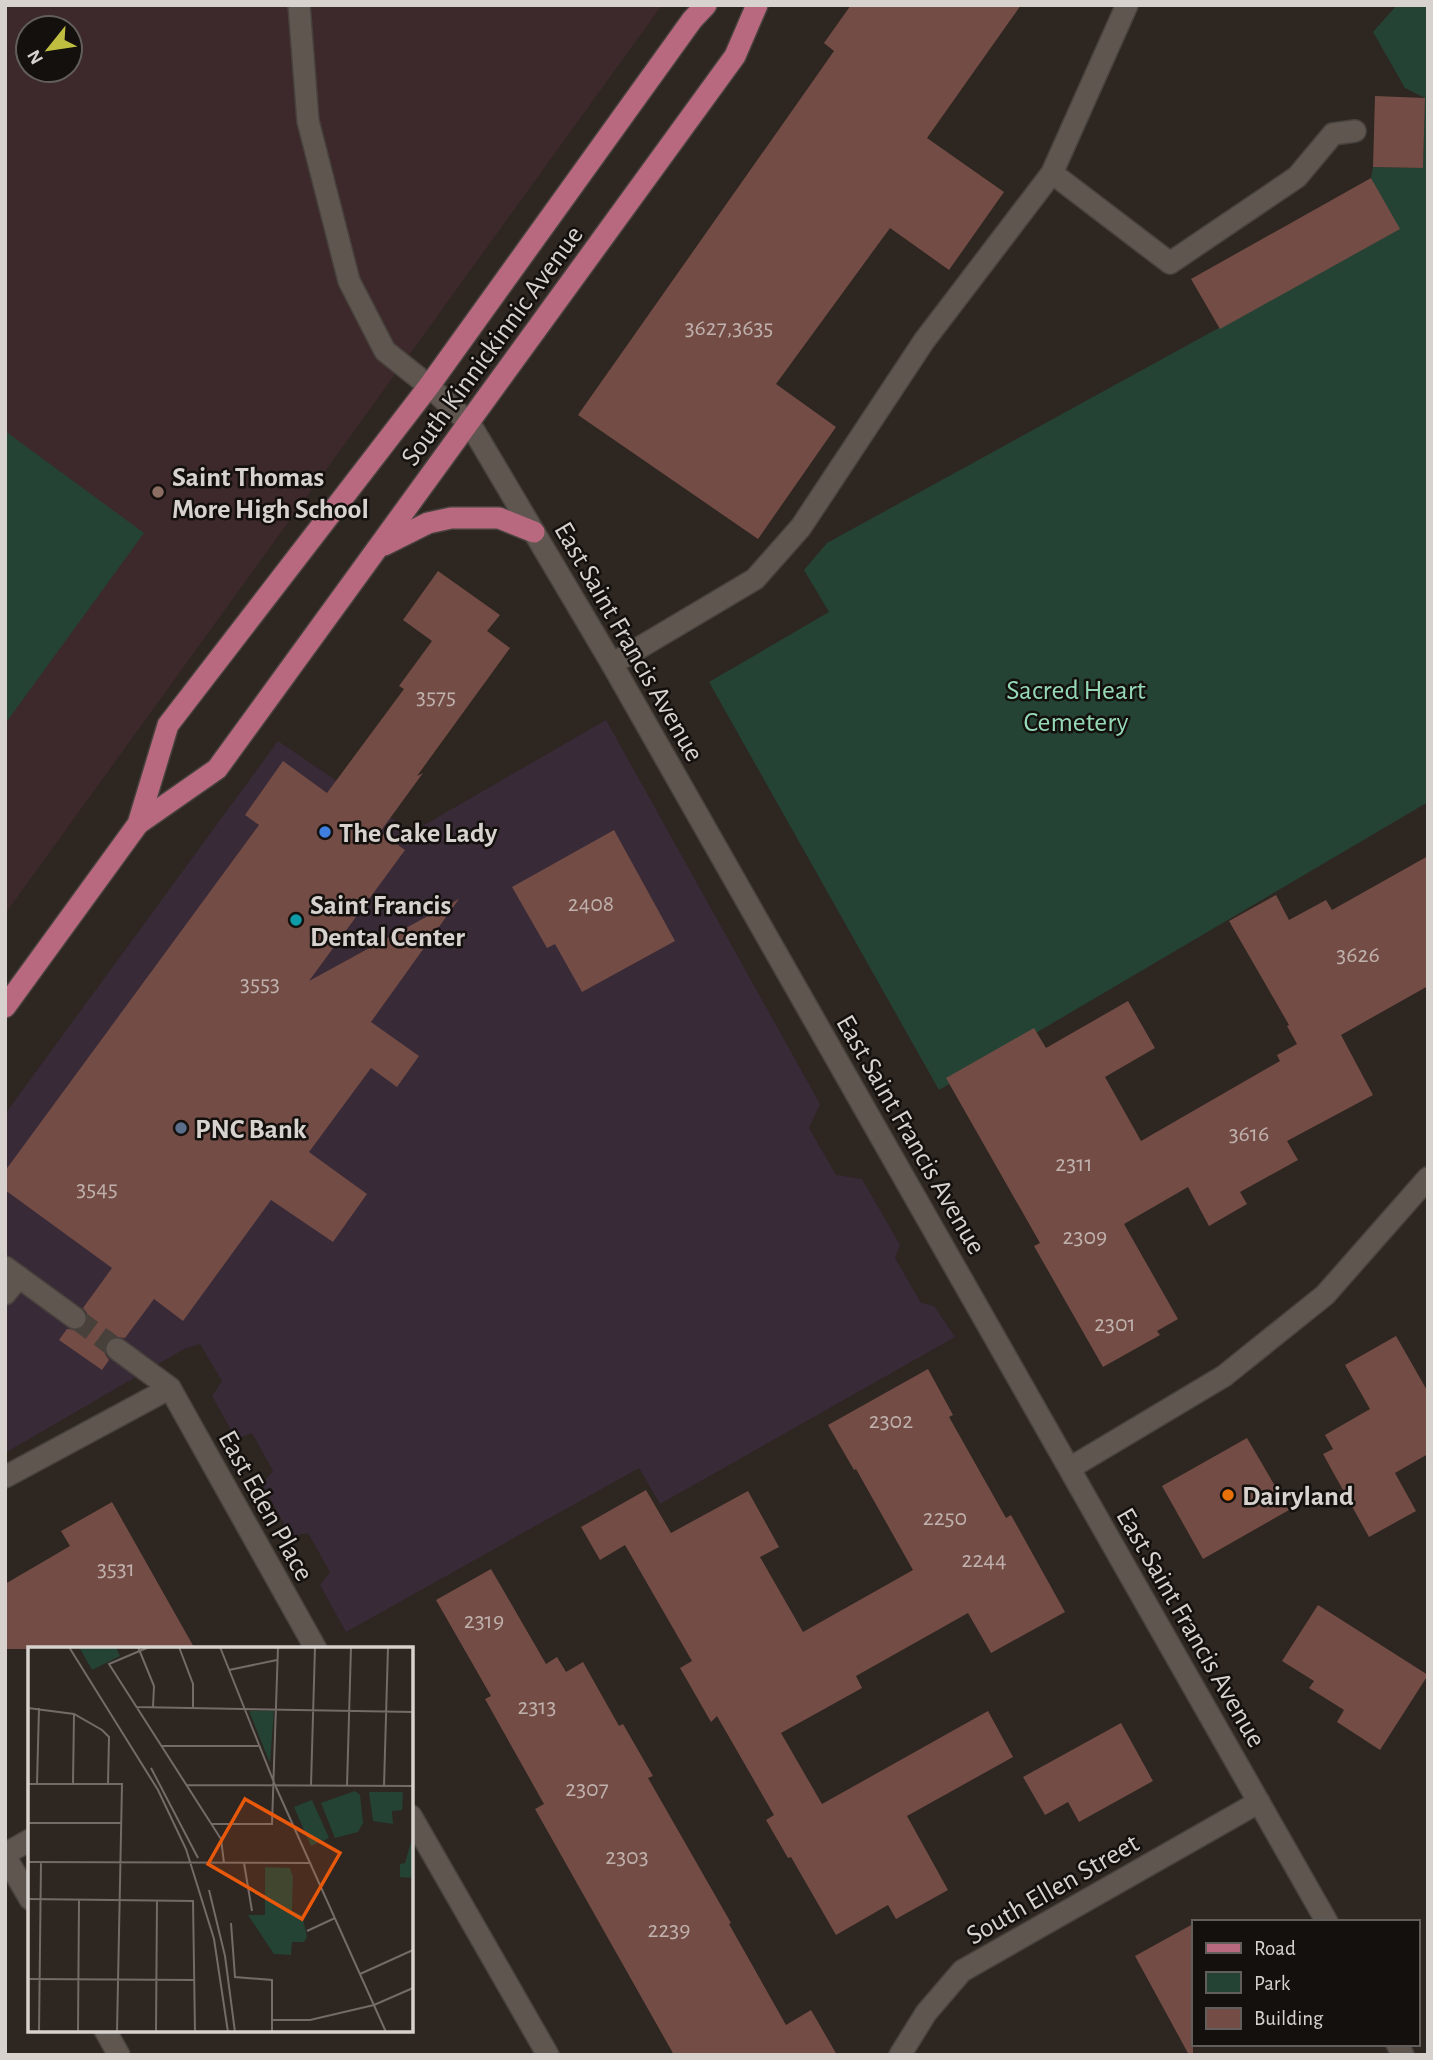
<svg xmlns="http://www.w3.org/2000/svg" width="1433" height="2060" viewBox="0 0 1433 2060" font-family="'Alegreya Sans',sans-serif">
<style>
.commercial{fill:#382a37}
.education{fill:#3d292b;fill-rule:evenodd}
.green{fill:#244334}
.building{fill:#734c45}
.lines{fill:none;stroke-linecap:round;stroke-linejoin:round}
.minor-tunnel{stroke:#48403b;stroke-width:21;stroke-dasharray:21 10;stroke-linecap:butt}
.minor-casing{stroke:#48423d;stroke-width:24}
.major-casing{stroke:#48423d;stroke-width:24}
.minor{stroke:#5f5650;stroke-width:21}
.major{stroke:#b8697f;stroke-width:21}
.education-dot{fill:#8d6e63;stroke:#13100d;stroke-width:2.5}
.shop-dot{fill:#3f7fe0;stroke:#13100d;stroke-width:2.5}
.culture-dot{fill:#0f9aa8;stroke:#13100d;stroke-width:2.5}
.service-dot{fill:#5c6f8a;stroke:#13100d;stroke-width:2.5}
.food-dot{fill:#e8710a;stroke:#13100d;stroke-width:2.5}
.labels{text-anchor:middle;stroke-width:5;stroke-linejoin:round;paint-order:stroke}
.number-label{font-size:24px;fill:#bfb0ac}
.street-label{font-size:28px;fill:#d8d2cf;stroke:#13100d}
.poi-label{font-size:28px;font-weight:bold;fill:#d8d2cf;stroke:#13100d;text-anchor:start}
.park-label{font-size:28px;fill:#95d9b7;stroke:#13100d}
.inset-road{fill:none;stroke:#726b67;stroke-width:2}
.view{fill:#e8590c;fill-opacity:0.15;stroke:#e8590c;stroke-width:3.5}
.inset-edge{fill:none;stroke:#d8d2cf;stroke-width:3.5}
</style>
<rect width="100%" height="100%" fill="#2e2621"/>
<polygon class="commercial" points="606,720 820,1104 809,1128 836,1175 862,1179 900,1245 895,1258 921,1303 934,1306 955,1337 660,1504 639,1468 346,1632 320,1585 330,1572 308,1533 291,1536 262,1484 273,1471 252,1433 236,1439 212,1396 222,1381 200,1344 184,1349 5,1453 5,1114 278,741 412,832"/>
<path class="education" d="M5 5H662L5 914ZM28 28H70V70H28Z"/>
<g class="green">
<polygon points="1397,5 1428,5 1428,802 939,1090 709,682 829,612 804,570 827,543 1399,229 1371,178 1373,167 1423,168 1425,98 1405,88 1373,32"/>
<polygon points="5,431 144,533 5,724"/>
</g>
<g class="building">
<polygon points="851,5 1021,5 927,138 1004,192 949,270 890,228 776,384 836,427 758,539 578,415 834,51 824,43"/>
<polygon points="1375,96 1425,98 1423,168 1373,167"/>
<polygon points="1371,178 1400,229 1220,329 1191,279"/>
<polygon points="438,571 500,615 487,631 510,648 417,776 423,773 380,832 405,850 309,981 459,899 371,1022 419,1056 397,1087 371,1068 309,1152 367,1194 333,1242 271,1200 183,1321 154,1299 125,1338 112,1337 106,1342 105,1354 109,1360 102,1370 59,1340 67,1329 80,1330 86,1325 87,1313 83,1308 112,1268 5,1190 5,1171 259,825 245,815 283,761 327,793 404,689 399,686 432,641 403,620"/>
<polygon points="614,830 675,941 582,992 555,944 547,948 512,887"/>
<polygon points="1428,856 1428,986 1341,1035 1373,1095 1287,1141 1298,1160 1240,1192 1247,1204 1209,1226 1188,1187 1124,1224 1178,1319 1157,1331 1160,1335 1103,1367 1034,1246 1040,1243 946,1078 1034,1028 1046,1048 1128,1001 1155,1048 1105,1077 1141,1141 1280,1061 1277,1055 1297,1044 1287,1026 1289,1025 1229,921 1276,895 1289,920 1326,900 1332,910"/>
<polygon points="1396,1336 1428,1392 1428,1454 1395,1473 1416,1511 1369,1537 1323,1454 1333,1449 1325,1435 1370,1409 1345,1365"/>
<polygon points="928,1369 953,1415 949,1417 1006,1518 1011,1515 1065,1612 991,1653 968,1613 856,1676 862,1688 781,1733 822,1804 988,1711 1013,1757 907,1816 948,1890 896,1919 888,1905 836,1935 791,1857 788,1858 766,1820 774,1815 717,1716 711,1722 680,1668 692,1661 625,1545 600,1560 581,1527 646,1490 671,1533 748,1491 779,1547 760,1557 803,1632 913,1570 856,1469 854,1470 828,1425"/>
<polygon points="1247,1438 1289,1510 1203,1559 1162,1486"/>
<polygon points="112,1502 195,1649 5,1649 5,1584 70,1546 61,1531"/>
<polygon points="491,1569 546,1664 557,1657 566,1672 583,1662 619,1726 623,1724 653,1776 648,1778 731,1923 729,1924 786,2025 811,2010 837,2055 674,2055 535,1809 544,1804 485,1699 491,1696 436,1600"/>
<polygon points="1318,1605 1428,1675 1380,1750 1337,1722 1344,1710 1309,1688 1314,1681 1282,1661"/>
<polygon points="1121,1723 1153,1781 1079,1822 1068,1802 1045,1815 1023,1777"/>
<polygon points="1193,1924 1193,2055 1189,2055 1135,1956"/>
</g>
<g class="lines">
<polyline class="minor-tunnel" points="75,1318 117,1349"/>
<g class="minor-casing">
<g id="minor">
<polyline points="299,5 308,121 349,281 385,351 429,386 470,424 612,664 1327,1922"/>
<polyline points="1052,173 1170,263 1297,177 1333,134 1355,131"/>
<polyline points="612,664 755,579 801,527 924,341 1052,173 1127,5"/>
<polyline points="5,1267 75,1318"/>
<polyline points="5,1294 19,1277"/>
<polyline points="117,1349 170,1388 316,1649"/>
<polyline points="1070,1468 1224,1376 1325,1295 1428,1178"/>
<polyline points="5,1477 170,1388"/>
<polyline points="411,1816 548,2055"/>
<polyline points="5,1854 30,1840"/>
<polyline points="5,1856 30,1899"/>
<polyline points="105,2030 119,2055"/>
<polyline points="1397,2044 1403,2055"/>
<polyline points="900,2055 926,2013 962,1971 1259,1802"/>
</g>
</g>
<g class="major-casing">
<g id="major">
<polyline points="384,545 428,523 451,518 499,518 534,532"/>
<polyline points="138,824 217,769 735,56 757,5"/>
<polyline points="5,1007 138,824 168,725 429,386 692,20 706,5"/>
</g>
</g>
<use href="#minor" class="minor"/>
<use href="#major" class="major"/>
</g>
<circle class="education-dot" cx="158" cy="492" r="7"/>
<circle class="shop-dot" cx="325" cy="832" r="7"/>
<circle class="culture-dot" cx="296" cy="920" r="7"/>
<circle class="service-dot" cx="181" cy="1128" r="7"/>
<circle class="food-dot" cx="1228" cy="1495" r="7"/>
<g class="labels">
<g class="number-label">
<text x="729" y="335">3627,3635</text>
<text x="436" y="704">3575</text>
<text x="591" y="911">2408</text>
<text x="1358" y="962">3626</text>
<text x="260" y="991">3553</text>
<text x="1249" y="1141">3616</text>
<text x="1074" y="1171">2311</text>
<text x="97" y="1196">3545</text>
<text x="1085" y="1244">2309</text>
<text x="1115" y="1331">2301</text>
<text x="891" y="1428">2302</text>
<text x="945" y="1525">2250</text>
<text x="984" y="1567">2244</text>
<text x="116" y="1576">3531</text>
<text x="484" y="1628">2319</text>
<text x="537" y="1714">2313</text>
<text x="587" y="1796">2307</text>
<text x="627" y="1864">2303</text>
<text x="669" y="1937">2239</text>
</g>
<g class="street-label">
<text transform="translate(491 345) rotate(-54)" y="10">South Kinnickinnic Avenue</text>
<text transform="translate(630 641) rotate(60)" y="10">East Saint Francis Avenue</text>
<text transform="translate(912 1134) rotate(60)" y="10">East Saint Francis Avenue</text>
<text transform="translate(267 1505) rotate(61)" y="10">East Eden Place</text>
<text transform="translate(1192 1627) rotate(60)" y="10">East Saint Francis Avenue</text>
<text transform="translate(1052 1888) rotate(-30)" y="10">South Ellen Street</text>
</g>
<g class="poi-label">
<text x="172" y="486">Saint Thomas<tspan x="172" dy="32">More High School</tspan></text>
<text x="339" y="842">The Cake Lady</text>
<text x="310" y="914">Saint Francis<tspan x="310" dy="32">Dental Center</tspan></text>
<text x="195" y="1138">PNC Bank</text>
<text x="1242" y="1505">Dairyland</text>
</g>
<g class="park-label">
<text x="1076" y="699">Sacred Heart<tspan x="1076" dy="32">Cemetery</tspan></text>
</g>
</g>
<g transform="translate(28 1647)">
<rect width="385" height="385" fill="#2e2621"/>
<path d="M51 0H88L92 9 64 23ZM221 64H246L242 116ZM327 144 332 148 335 176 330 185 307 191 293 156ZM341 145H375L374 163 364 164 365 177 345 174ZM284 153 301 191 283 199 266 160ZM385 188V231L372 230V217L377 216ZM237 220 262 221 265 230 264 264 274 268 279 289 276 295H264L263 308 246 307 220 268H237Z" fill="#244334"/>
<path class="inset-road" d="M41 0 130 143 158 202 186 292 200 385M110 0 126 39 125 60M121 0 81 17 193 192 196 216M151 0 165 37V60M192 0 247 138 358 385M201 23 249 13M108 60 385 65M0 61 46 67 74 83 81 90 80 137M133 99H231M123 121 170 211M0 137H95M9 137 11 61M45 137 46 67M158 138 385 139M283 138 287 0M319 139 323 0M356 139 360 0M0 176H94M183 177H244L250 0M0 215 283 216M216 216 224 264M181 243 197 309 207 385M0 252 165 254 167 385M203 276 207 330 244 333V385M279 284 307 271M332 327 385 303M0 332 167 333M244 373H282L346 358 385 341M11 385 13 215M50 385 51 253M89 385 94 137M128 385 129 253"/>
<path class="view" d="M217 152 312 206 274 272 180 217Z"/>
<rect width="385" height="385" class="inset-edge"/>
</g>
<rect width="1433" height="2060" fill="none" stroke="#d8d2cf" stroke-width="14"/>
<rect x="1192" y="1920" width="228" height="126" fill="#13100d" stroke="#625e5b" stroke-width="2"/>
<rect x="1206" y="1943" width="35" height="10" fill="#b8697f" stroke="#625e5b" stroke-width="2"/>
<text x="1254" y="1955" font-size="21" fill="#d8d2cf">Road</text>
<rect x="1206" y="1972" width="35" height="21" fill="#244334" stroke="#625e5b" stroke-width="2"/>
<text x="1254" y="1990" font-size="21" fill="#d8d2cf">Park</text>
<rect x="1206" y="2008" width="35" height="21" fill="#734c45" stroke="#625e5b" stroke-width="2"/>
<text x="1254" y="2025" font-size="21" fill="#d8d2cf">Building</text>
<g transform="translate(49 49) rotate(240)"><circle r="33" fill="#13100d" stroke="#625e5b" stroke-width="2"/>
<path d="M0-5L12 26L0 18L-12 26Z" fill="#c0be40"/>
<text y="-10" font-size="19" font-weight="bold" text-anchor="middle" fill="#d8d2cf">N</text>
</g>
</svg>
